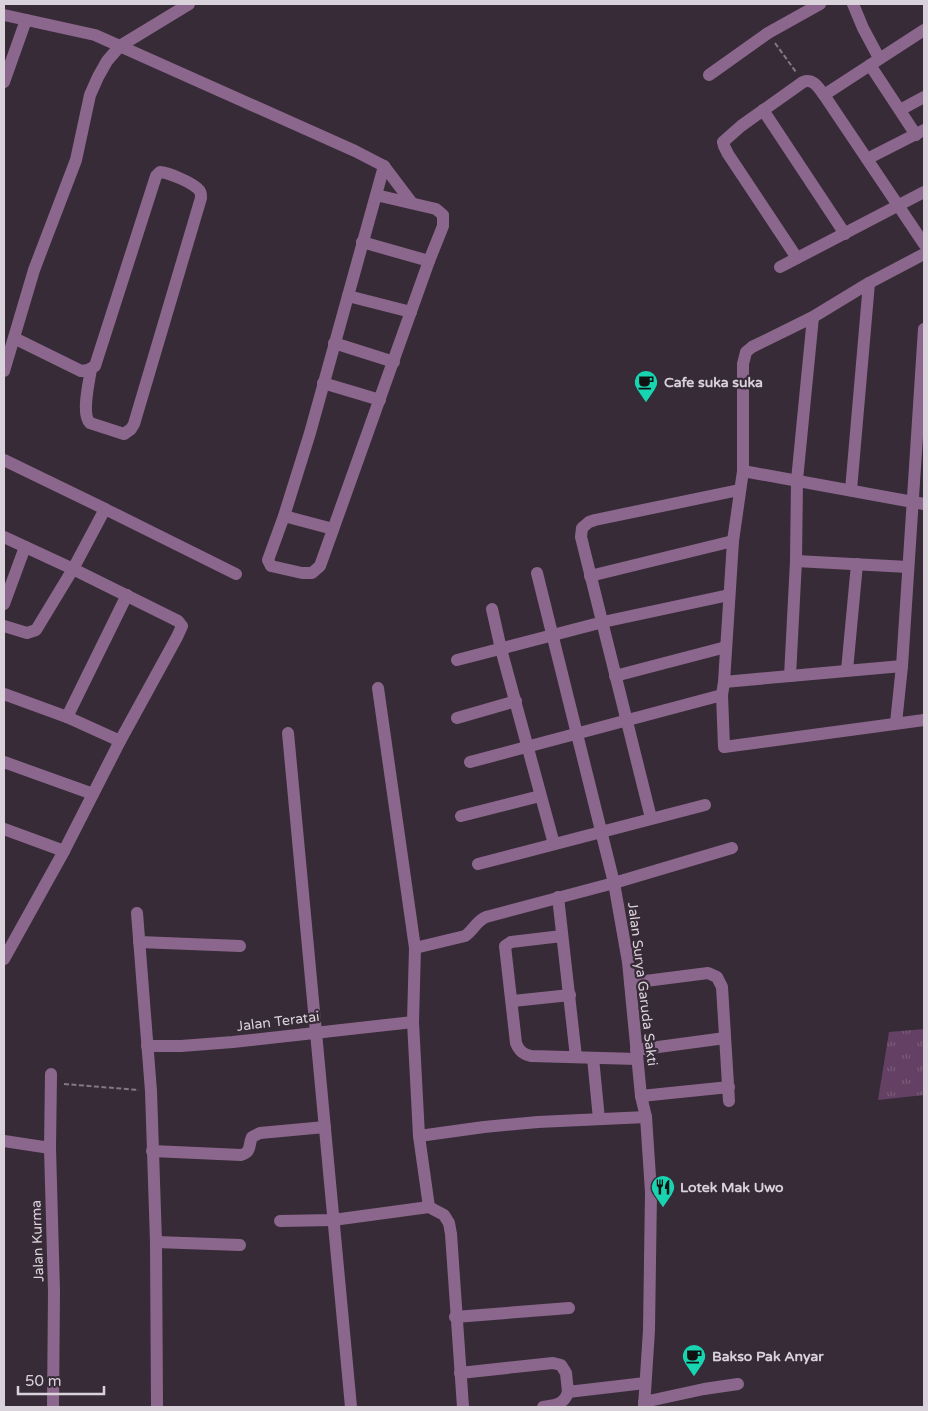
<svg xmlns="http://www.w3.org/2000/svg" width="928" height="1411" viewBox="0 0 928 1411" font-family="'Varela Round',sans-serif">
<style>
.park{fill:url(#park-tufts)}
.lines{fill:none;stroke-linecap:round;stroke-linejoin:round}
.path{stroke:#837983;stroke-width:2;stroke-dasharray:5 2.5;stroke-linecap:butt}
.minor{stroke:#8c678d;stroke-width:12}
.labels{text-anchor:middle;stroke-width:4.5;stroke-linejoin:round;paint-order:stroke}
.poi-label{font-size:14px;font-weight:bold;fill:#dad2da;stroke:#372b37;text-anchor:start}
.street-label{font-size:14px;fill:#dad2da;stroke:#372b37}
</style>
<defs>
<pattern id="park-tufts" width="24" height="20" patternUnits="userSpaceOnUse" patternTransform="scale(1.25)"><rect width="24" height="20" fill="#634064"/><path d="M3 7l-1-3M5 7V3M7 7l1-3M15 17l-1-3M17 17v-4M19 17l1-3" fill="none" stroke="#795b7a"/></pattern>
</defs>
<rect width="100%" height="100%" fill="#372b37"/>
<polygon class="park" points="924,1029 924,1095 878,1100 889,1032"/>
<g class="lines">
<g class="path">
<polyline points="775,43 796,72"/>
<polyline points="64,1084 139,1090"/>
</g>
<g class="minor">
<polyline points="853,4 863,28 879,58"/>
<polyline points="4,15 95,35 355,151 384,166 310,433 284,516 268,560 271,566 302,573 312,573 320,566 429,261 443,226 443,215 436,209 376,195"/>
<polyline points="924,30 824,95 924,244"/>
<polyline points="870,65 916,135"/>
<polyline points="709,75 768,33 820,4"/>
<polyline points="4,82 26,20"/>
<polyline points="763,110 845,234"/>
<polyline points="900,110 924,97"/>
<polyline points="867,159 924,130"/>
<polyline points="384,166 412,203"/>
<polyline points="362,242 429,261"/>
<path d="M797 258 728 154 724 146 723 142 741 126 803 82C813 78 818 87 824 95"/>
<polyline points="780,267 924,192"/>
<polyline points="348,296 411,312"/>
<polyline points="813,317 797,480 796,561 790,676 724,682 733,541 743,471 743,364 746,352 752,347 813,317 869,283 924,254"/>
<path d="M14 338 81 371 88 370 95 366 156 176 160 172C170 173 190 182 197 188 201 191 201 194 201 198L134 424 131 429 124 434 90 423C81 414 89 383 91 369"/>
<polyline points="334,343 394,362"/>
<polyline points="4,371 34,270 76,160 90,95 98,77 107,61 120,46 189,4"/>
<polyline points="323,383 380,400"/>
<polyline points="4,460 105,509 73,569 36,630 27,633 4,626"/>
<polyline points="743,471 924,504"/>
<polyline points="851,490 869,283"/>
<polyline points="105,509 236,574"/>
<polyline points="284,516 333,529"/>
<polyline points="4,537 73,569 178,621 182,626 177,637 120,741 64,851"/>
<polyline points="796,561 908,567"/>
<polyline points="537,573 614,883 628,962 641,1096 646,1117 651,1192 649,1330 644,1407"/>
<polyline points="590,576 733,541"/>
<polyline points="4,604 25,547"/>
<polyline points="492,609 501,649 554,844"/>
<polyline points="457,660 603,622 729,595"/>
<polyline points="847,670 857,564"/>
<polyline points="615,676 726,647"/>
<polyline points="790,676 902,666"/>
<polyline points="724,682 722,695 724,747 924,720"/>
<polyline points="378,688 415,948 413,1022 419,1136 429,1207"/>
<polyline points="4,694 67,717 120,741"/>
<polyline points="67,717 127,595"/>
<polyline points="457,718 516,701"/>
<polyline points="896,723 902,666 924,329"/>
<polyline points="288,733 351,1407"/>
<polyline points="4,762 93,794"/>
<polyline points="470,762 722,695"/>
<polyline points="461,816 540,796"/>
<polyline points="651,818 581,537 582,528 589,522 595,520 739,490"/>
<polyline points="4,829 64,851 4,959"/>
<polyline points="478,864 705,805"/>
<polyline points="558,897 576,1057"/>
<polyline points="137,913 151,1091 156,1242 157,1407"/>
<path d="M562 936 511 942 505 946 516 1043C519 1051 523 1054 531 1056L637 1059"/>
<polyline points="139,942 240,946"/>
<path d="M415 948 465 936C474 930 476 921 486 917L614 883 732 848"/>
<polyline points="630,983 708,973 717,977 722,987 729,1101"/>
<polyline points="513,1001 570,995"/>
<polyline points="147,1046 181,1046 233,1042 413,1022"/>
<polyline points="636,1050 725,1038"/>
<polyline points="593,1058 599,1119"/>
<polyline points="51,1074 50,1148 54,1291 53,1407"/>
<polyline points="641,1096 729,1087"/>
<polyline points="419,1136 484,1127 538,1122 646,1117"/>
<polyline points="4,1141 50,1148"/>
<path d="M152 1151 241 1155C252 1152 248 1146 252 1137L260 1133 325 1127"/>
<polyline points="280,1221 333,1220 429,1207 444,1215 449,1223 451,1234 463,1407"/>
<polyline points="156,1242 240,1245"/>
<polyline points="455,1317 569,1308"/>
<polyline points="460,1373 553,1363 561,1365 566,1373 568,1392 645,1383"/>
<polyline points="644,1402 704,1389 738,1384"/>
<path d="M543 1407C555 1405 564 1405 568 1392"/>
</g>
</g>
<defs>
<g id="cafe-pin" transform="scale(1.25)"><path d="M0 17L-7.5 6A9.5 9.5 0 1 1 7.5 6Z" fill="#18d5b2" stroke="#372b37"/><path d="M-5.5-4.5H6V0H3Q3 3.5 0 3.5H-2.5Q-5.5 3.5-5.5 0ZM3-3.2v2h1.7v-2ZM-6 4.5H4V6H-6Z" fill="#111"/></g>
<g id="restaurant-pin" transform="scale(1.25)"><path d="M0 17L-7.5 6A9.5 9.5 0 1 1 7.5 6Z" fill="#18d5b2" stroke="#372b37"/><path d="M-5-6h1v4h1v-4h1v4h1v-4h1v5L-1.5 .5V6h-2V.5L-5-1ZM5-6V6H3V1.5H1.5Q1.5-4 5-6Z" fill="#111"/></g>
</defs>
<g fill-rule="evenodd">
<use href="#cafe-pin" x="646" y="382"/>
<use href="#restaurant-pin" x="663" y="1187"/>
<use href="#cafe-pin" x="694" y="1356"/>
</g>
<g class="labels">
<g class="poi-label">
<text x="664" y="387">Cafe suka suka</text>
<text x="680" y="1192">Lotek Mak Uwo</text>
<text x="712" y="1361">Bakso Pak Anyar</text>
</g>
<g class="street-label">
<text transform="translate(643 984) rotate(83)" y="5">Jalan Surya Garuda Sakti</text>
<text transform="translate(278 1021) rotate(-7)" y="5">Jalan Teratai</text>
<text transform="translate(37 1241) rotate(-92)" y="5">Jalan Kurma</text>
</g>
</g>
<rect width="928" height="1411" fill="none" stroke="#dad2da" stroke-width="10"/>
<path d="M18 1386v8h86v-8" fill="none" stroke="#dad2da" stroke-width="2.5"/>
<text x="25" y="1386" font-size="15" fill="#dad2da" stroke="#372b37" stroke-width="4" paint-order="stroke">50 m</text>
</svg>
